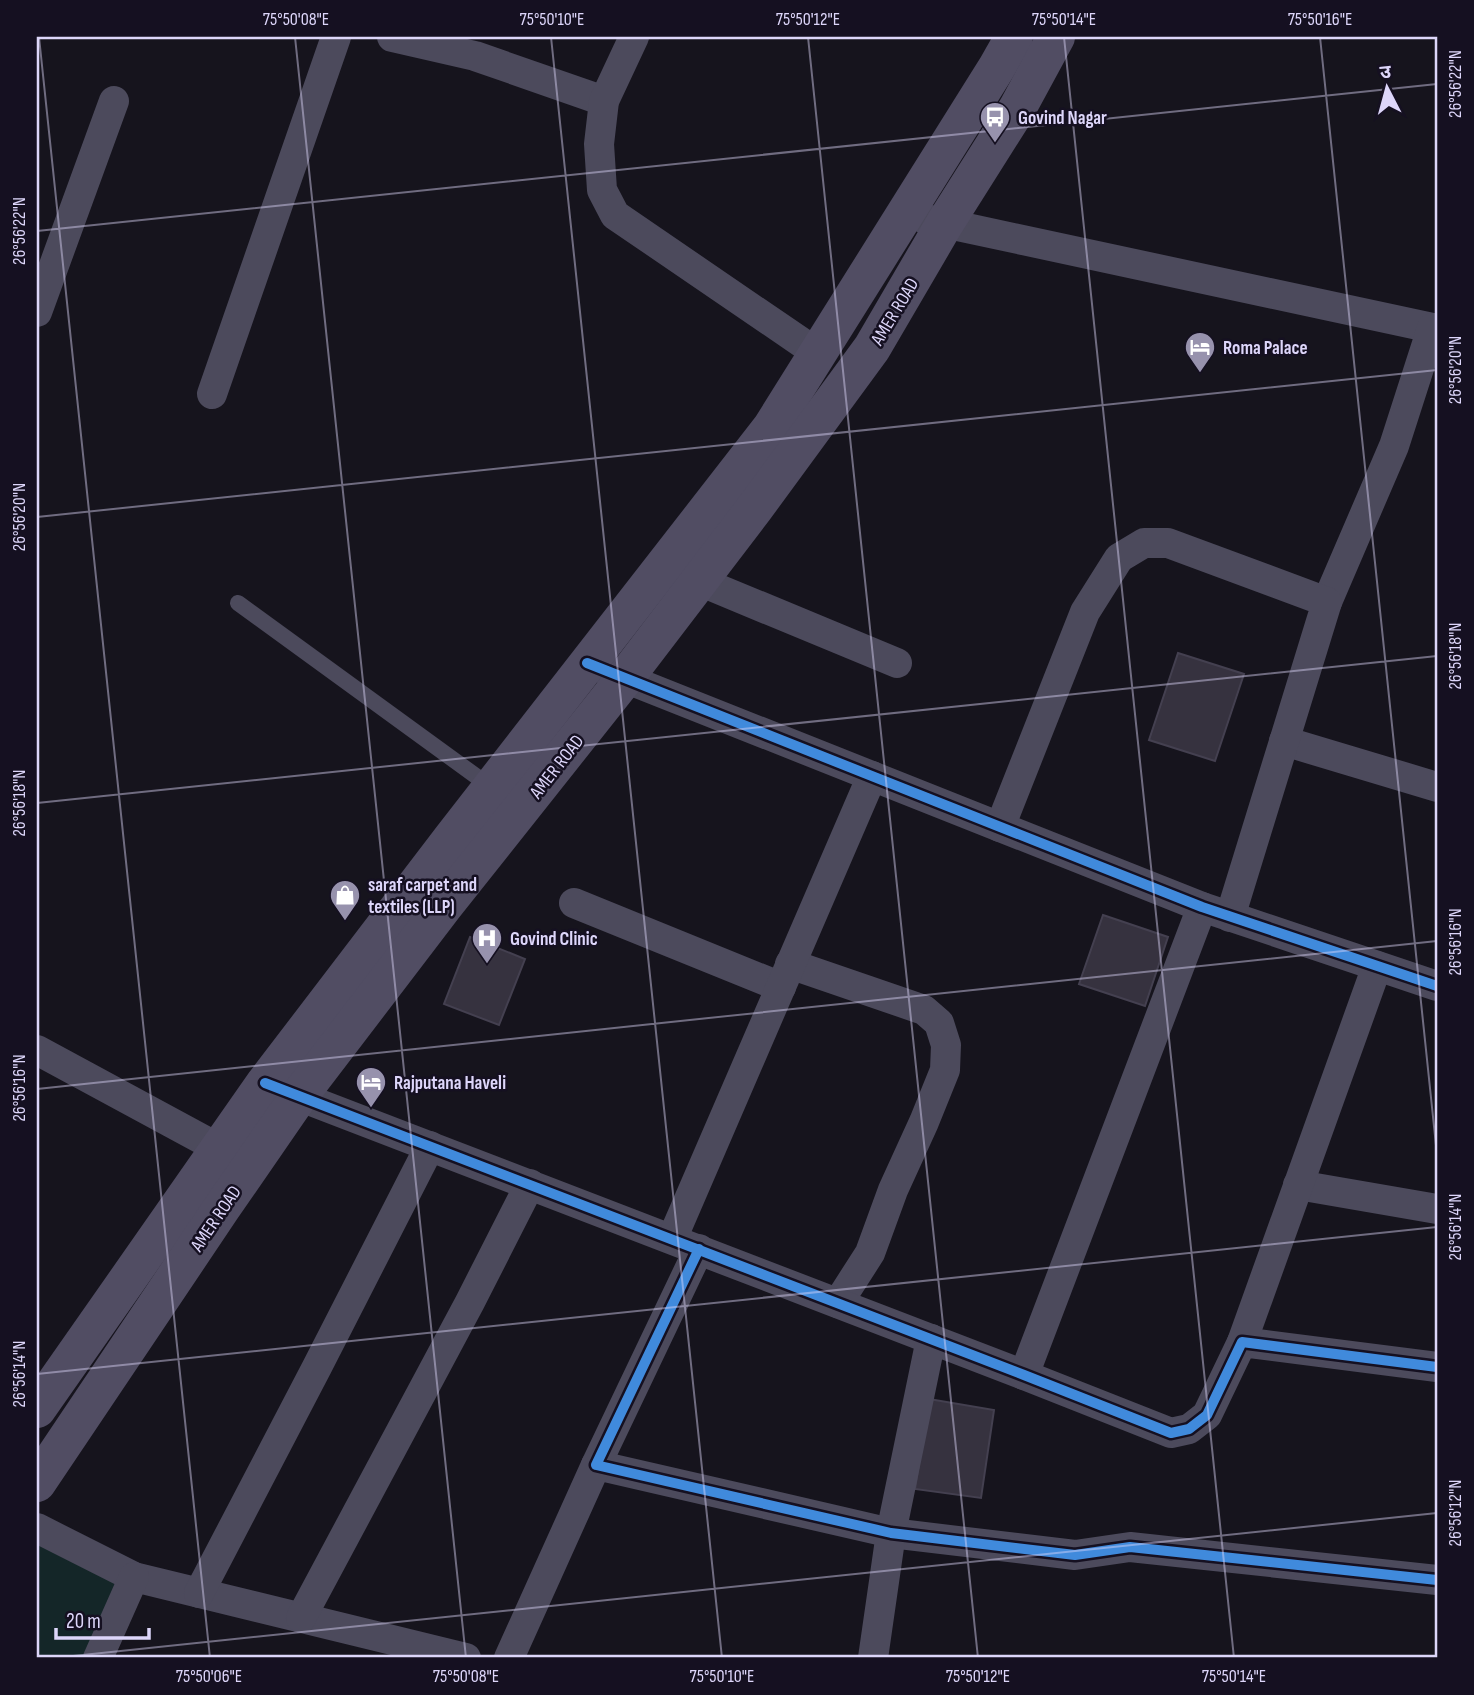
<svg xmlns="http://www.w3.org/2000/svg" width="1474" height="1695" viewBox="0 0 1474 1695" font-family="'Sofia Sans Condensed','Noto Sans Devanagari',sans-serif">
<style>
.green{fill:#142628}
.building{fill:#36323f;stroke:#444050;stroke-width:2}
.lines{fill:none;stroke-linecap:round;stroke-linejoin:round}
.lane{stroke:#4c4a5c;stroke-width:16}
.street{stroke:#4c4a5c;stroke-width:30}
.secondary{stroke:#514d63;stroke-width:38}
.cycleway-casing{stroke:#151021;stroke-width:15}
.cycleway{stroke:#408adc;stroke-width:10}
.ticks{fill:none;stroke:#ddd6fa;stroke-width:2;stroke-opacity:0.45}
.labels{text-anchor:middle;stroke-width:5;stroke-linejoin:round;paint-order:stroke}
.poi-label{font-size:19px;font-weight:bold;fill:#ddd6fa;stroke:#151021;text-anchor:start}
.street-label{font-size:19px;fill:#ddd6fa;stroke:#151021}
.neatline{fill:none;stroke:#ddd6fa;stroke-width:2.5}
.ticks-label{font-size:18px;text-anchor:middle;fill:#ddd6fa}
</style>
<rect width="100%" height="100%" fill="#16141d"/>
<polygon class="green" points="37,1536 120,1579 88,1658 37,1658"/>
<g class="building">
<polygon points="1178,653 1244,674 1215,761 1149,740"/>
<polygon points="1103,915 1168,937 1145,1006 1079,984"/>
<polygon points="470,937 525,959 499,1025 444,1004"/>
<polygon points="929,1399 994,1410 981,1498 915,1489"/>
</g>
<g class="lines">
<polyline class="lane" points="238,603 491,787"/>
<g class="street">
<polyline points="392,37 475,56 604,101"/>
<polyline points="634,37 604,101 599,144 602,190 615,215 817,353"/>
<polyline points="925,219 1437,329"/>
<polyline points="37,312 114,101"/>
<polyline points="212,394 336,37"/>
<polyline points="699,581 897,663"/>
<polyline points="1327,602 1394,446 1432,328"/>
<polyline points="607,671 1202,907 1437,986"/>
<polyline points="1284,741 1437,787"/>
<polyline points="1000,827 1085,612 1119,558 1144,543 1168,543 1327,602 1230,917"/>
<polyline points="574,903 781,987"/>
<polyline points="790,964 924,1010 939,1023 946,1045 945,1070 924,1122 893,1190 870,1253 838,1303"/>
<polyline points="37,1050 220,1149"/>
<polyline points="280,1089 1024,1375 1171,1433 1189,1429 1207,1415 1242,1342 1437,1367"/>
<polyline points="1298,1185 1437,1209"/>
<polyline points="672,1239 872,776"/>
<polyline points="699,1249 596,1465 891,1533 1075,1555 1130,1547 1437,1580"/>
<polyline points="1242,1342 1377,966"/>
<polyline points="1024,1375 1202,907"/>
<polyline points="37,1528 134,1577 466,1658"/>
<polyline points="199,1593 317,1367 430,1146"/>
<polyline points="301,1618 470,1302 530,1184"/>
<polyline points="98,1658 134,1577"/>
<polyline points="509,1658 596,1465"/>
<polyline points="873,1658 891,1533 931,1339"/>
</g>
<g class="secondary">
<polyline points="37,1409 265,1083 452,838 771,428 997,67 1014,37"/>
<polyline points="37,1483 221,1209 299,1096 444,906 625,678 754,509 872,348 945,223 1017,109 1056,37"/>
</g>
<g class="cycleway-casing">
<g id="cycleway">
<polyline points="587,663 1202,907 1437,986"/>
<polyline points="265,1083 1024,1375 1171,1433 1189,1429 1207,1415 1242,1342 1437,1367"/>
<polyline points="699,1249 596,1465 891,1533 1075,1555 1130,1547 1437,1580"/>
</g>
</g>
<use href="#cycleway" class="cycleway"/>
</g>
<path class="ticks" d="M39 37 210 1658M295 37 466 1658M551 37 722 1658M808 37 978 1658M1064 37 1234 1658M1320 37 1437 1155M37 231 1437 84M37 517 1437 370M37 803 1437 656M37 1089 1437 941M37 1374 1437 1227M54 1658 1437 1513"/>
<defs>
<g id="bus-pin" transform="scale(1.575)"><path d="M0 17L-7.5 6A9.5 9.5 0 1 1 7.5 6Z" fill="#9792ad" stroke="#151021"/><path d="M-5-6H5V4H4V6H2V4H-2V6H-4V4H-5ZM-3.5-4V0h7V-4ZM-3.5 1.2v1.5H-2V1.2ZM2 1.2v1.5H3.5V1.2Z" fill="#fff"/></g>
<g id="hotel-pin" transform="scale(1.575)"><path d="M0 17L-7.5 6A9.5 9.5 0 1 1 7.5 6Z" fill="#9792ad" stroke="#151021"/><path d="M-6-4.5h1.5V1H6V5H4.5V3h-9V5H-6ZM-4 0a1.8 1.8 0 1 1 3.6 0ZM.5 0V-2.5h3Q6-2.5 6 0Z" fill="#fff"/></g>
<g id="shop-pin" transform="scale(1.575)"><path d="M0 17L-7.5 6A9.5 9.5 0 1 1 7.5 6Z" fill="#9792ad" stroke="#151021"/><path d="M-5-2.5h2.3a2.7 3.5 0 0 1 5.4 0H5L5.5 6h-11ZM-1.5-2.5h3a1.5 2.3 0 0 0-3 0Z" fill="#fff"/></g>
<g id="hospital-pin" transform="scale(1.575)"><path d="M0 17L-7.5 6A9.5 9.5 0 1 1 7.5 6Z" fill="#9792ad" stroke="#151021"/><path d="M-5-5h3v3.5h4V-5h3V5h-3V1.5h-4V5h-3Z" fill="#fff"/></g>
</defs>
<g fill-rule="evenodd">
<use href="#bus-pin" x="995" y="117"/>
<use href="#hotel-pin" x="1200" y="347"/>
<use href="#shop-pin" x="345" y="895"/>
<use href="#hospital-pin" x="487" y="938"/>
<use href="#hotel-pin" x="371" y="1082"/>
</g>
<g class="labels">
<g class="poi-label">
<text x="1018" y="124">Govind Nagar</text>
<text x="1223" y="354">Roma Palace</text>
<text x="368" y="891">saraf carpet and<tspan x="368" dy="22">textiles (LLP)</tspan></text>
<text x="510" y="945">Govind Clinic</text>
<text x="394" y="1089">Rajputana Haveli</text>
</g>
<g class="street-label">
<text transform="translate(894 311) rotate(-59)" y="7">AMER ROAD</text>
<text transform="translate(556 766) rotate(-52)" y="7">AMER ROAD</text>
<text transform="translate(215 1218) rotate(-56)" y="7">AMER ROAD</text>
</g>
</g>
<rect width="1474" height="1695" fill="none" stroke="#151021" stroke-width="77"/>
<g transform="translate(1387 88) rotate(354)" stroke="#151021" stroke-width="5" paint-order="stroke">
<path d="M0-5L12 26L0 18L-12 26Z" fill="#ddd6fa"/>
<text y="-10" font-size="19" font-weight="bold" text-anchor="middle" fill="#ddd6fa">उ</text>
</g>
<path d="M56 1628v10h93v-10" fill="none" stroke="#ddd6fa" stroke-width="3.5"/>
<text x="66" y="1628" font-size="21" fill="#ddd6fa" stroke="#151021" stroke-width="5" paint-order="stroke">20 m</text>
<rect x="38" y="38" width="1398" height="1618" class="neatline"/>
<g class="ticks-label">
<text x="296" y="25">75°50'08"E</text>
<text x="552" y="25">75°50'10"E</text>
<text x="808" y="25">75°50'12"E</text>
<text x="1064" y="25">75°50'14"E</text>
<text x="1320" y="25">75°50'16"E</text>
<text transform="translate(1455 84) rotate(-90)" y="6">26°56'22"N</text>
<text transform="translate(19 231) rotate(-90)" y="6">26°56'22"N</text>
<text transform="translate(1455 370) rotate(-90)" y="6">26°56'20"N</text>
<text transform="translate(19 517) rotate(-90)" y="6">26°56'20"N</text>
<text transform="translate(1455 656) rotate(-90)" y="6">26°56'18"N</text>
<text transform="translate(19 803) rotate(-90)" y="6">26°56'18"N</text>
<text transform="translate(1455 942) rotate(-90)" y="6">26°56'16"N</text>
<text transform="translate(19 1088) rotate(-90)" y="6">26°56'16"N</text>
<text transform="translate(1455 1227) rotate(-90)" y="6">26°56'14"N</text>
<text transform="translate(19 1374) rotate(-90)" y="6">26°56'14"N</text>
<text transform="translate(1455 1513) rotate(-90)" y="6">26°56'12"N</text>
<text x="209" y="1682">75°50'06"E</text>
<text x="466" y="1682">75°50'08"E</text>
<text x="722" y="1682">75°50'10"E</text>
<text x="978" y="1682">75°50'12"E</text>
<text x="1234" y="1682">75°50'14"E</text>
</g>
</svg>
